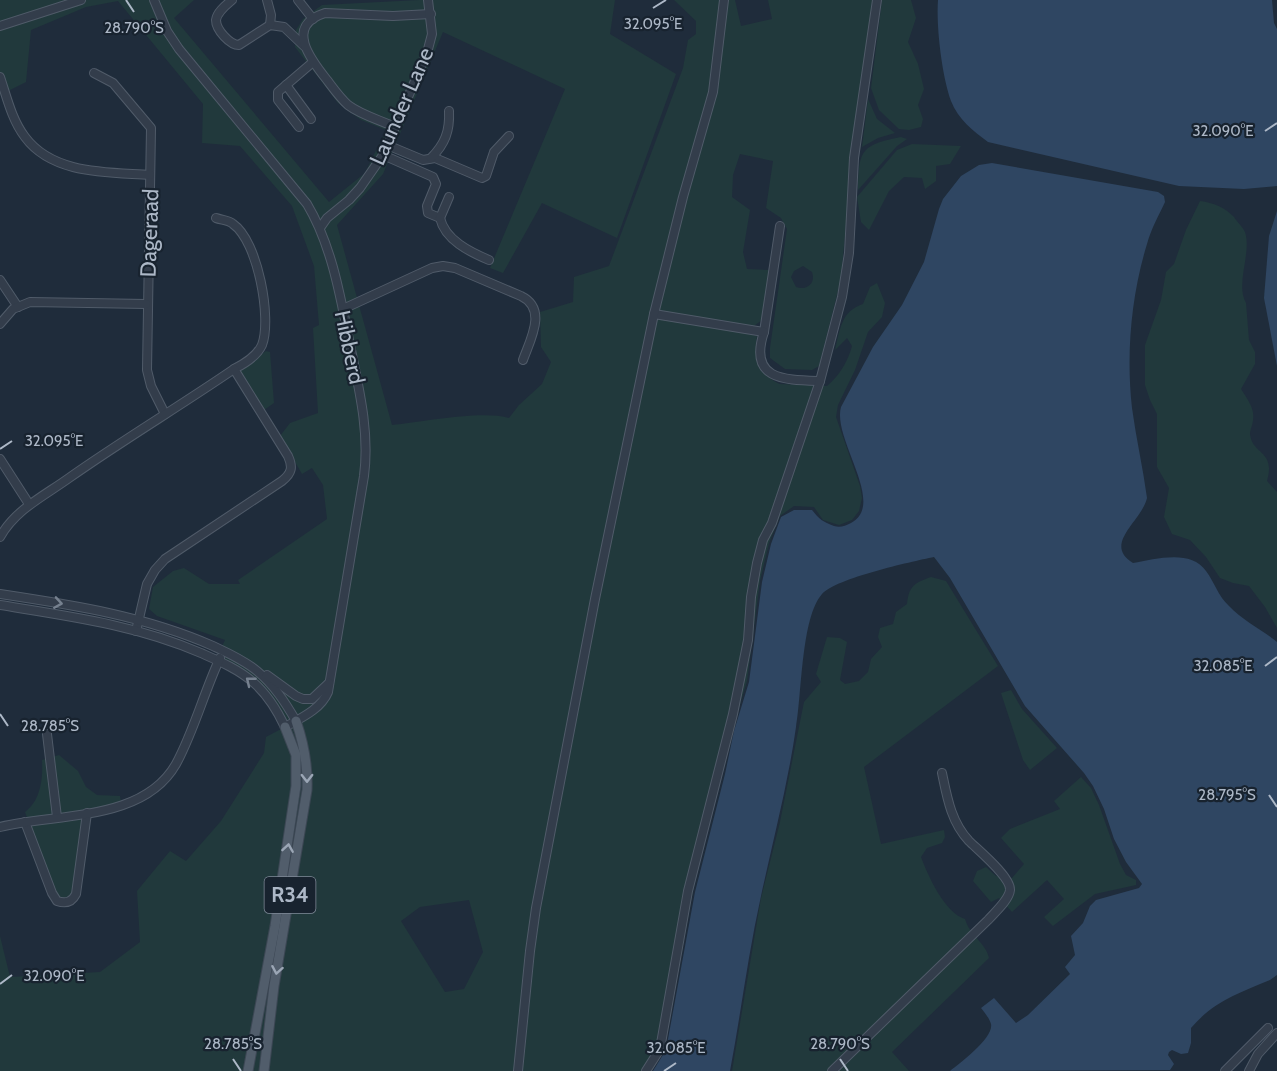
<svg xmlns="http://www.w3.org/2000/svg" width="1277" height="1071" viewBox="0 0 1277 1071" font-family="Cabin,sans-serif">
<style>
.green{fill:#21393c;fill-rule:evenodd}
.water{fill:#2f4662}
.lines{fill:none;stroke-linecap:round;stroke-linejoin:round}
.minor-casing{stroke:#505b69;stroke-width:10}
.major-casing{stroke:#3c4754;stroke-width:11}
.minor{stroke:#333d4b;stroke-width:8}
.major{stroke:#515d6b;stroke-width:9}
.oneway{stroke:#76818f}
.oneway2{stroke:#9ba6b5}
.ticks{fill:none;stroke:#adb8c7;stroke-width:2}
.labels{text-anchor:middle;stroke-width:4.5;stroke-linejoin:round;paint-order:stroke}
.shield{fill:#18232f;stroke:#808b99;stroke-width:1.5}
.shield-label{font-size:21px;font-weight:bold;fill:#adb8c7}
.street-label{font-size:22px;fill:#adb8c7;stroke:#18232f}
.ticks-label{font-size:15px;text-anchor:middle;fill:#adb8c7;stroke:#18232f;stroke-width:4.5;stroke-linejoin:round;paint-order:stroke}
</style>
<rect width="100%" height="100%" fill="#1f2c3b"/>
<g class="green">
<path d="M0 0H194L174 18 329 202 365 173 386 130 361 120 338 103 295 47 296 30 303 19 322 5 419 0H615L610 34 676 74 617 238 542 203 503 273 490 268 565 89 443 32 383 174 337 225 392 425C422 422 482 410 509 418L519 405 542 384 551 362 541 347 540 312 573 302 574 277 609 266 683 68 688 40 696 34V21L674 0H735L741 26 772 19 768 0H874L852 159 841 279 819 366 812 370 785 369 770 358V348L787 229 781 218 766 208 773 161 740 154 733 175 732 197 750 210 743 252 747 269 769 270 762 320 754 326 714 319 713 326 757 336C753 357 760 376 780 384L827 386C840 375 848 361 852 346L847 338 835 350C840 330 841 311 863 304L870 287 877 283 885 303 882 317 868 332 855 370 838 405 836 417 860 486 862 498 859 511 852 520 839 525 823 520 814 507 794 506 780 516 769 543 760 581 747 681 732 731 693 891 664 1049 650 1071H0V936L10 977 100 972 140 942 137 891 170 851 186 861 221 821 264 753 266 737 281 729C273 709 258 688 240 676 232 671 222 668 214 663L225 640 157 616 149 609 153 587 173 571 184 568 209 584H240L238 580 327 519 323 485 312 468 302 474 280 436 290 423 318 413 313 328 319 325 314 266 292 206 240 146 202 143 203 104 118 1 86 7 31 30 26 82 8 91 0 89ZM803 266 812 272C816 283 807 291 796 287L791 277 794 271ZM469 900 483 952 464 989 445 992 401 921 420 907Z"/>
<polygon points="882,0 911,0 916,18 908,42 918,64 924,89 918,105 923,119 921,127 909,130 899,129 879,110 871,88"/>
<polygon points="868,99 877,119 895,133 878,138 862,147"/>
<path d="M901 137 907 139 897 146 858 190C859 151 860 145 901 137Z"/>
<polygon points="912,144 961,146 950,164 936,166 936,181 925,189 922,178 904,177 889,191 869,230 861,222 857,197 897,150"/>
<path d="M1200 201C1214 203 1224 207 1234 217 1237 222 1243 227 1245 232 1252 253 1235 284 1246 303L1249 340 1255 352V364L1241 389C1247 399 1255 408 1253 420 1253 424 1250 430 1250 434 1252 455 1276 450 1267 481L1277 492V628L1265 607 1249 586 1233 583 1220 578 1206 557 1190 540 1172 534 1164 517 1169 488 1157 467V414L1150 400 1145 385V345L1161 300 1166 272 1174 264 1186 230Z"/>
<polygon points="266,351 270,352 274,403 264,410 239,371"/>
<path d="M931 577 946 581 998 666 864 767 881 844 944 830 945 837 942 843 927 848 921 857C928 876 945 913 965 919 970 936 986 943 989 958L892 1052 909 1071H732L761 898 780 822 804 702 821 682 816 674 827 637 840 638 847 642 840 680 845 684 859 681 868 672 871 659 882 647 878 637 880 628 893 624 896 612 907 604C909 586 914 583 931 577Z"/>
<polygon points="1011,690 1022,709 1057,748 1030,770 1023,760 1001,693"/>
<path d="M59 755 78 771 86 787 97 795 120 796 121 803 84 810 73 892 71 897 63 899 55 895 25 812C41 800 43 778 42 760Z"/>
<polygon points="1081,777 1091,788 1099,805 1120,864 1126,875 1136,880 1136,885 1095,894 1053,926 1044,917 1064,899 1047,880 1012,912 999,898 991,902 973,881 977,871 986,867 996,876 1012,878 1024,864 1001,838 1010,829 1060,809 1054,801"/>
</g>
<g class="water">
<path d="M938 0H1272L1274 23 1277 29V186L1244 189 1179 186 988 142C973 131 958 119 951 101 942 76 936 27 938 0Z"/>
<path d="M992 163 1158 192 1164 196 1165 202C1159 215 1151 229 1147 244 1131 296 1126 354 1132 408 1136 438 1143 468 1147 498 1142 521 1102 544 1133 563 1156 559 1191 549 1206 571 1215 583 1218 596 1229 606 1242 620 1261 629 1277 642V975L1270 980C1239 993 1214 1001 1191 1028V1043L1188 1053 1181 1054 1172 1050 1169 1052 1168 1055 1174 1064 1170 1070 950 1071C960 1063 994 1038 991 1024 990 1019 984 1012 981 1008L994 998 1016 1023 1028 1015 1070 974 1065 967 1075 955 1071 936 1083 923 1090 906 1096 900 1139 888 1142 884 1126 862 1114 839 1104 809 1093 786 1084 773 1025 706 950 578 934 557C910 562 837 578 822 594 801 618 802 694 796 727 788 784 773 840 761 896 748 954 741 1013 730 1071H653L666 1050 695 892 725 774 734 731 749 682 762 582 771 544 781 517 794 510H812C819 519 823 522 834 526 840 528 845 526 851 523 887 504 832 439 841 407L873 347 902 305 924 262 939 209 943 199 961 176 979 165Z"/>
<polygon points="1277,211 1277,366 1264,298 1269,236"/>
</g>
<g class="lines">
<g class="minor-casing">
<g id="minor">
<path d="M232 0C226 5 217 12 216 20 216 30 230 45 239 45L270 25 284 27 304 46"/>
<polyline points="267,0 271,15 270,25"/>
<polyline points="298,0 313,19"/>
<polyline points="0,26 81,0"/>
<polyline points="94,73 113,83 151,128 147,370 151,386 165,414"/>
<path d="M0 77C7 98 12 120 25 137 53 175 109 172 150 175"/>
<polyline points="286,85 311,119"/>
<polyline points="299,127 278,100 278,92 313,62"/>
<path d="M395 127C380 120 361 115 348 105 340 98 333 88 327 80 311 60 284 26 325 13L393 16 431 14"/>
<polyline points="387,145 423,160 435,158 482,178 486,176 494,152 509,136"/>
<path d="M383 155 433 177 436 184 427 206 428 213 440 218C445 240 470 252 489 260"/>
<path d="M431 158C445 144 450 131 449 111"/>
<path d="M216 218C221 220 229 220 233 224 258 241 272 319 262 345 257 356 244 364 234 369"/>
<polyline points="440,218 449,197"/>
<path d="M780 226 764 332C748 380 784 380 820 381"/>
<polyline points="320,228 327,218 349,200 360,188 383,155 427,53 432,34 428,0"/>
<polyline points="0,280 18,307"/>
<path d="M343 309 432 268 443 266 455 268 521 296C548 309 530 340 523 360"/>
<polyline points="654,314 764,332"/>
<polyline points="0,324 13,309 30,302 146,304"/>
<polyline points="0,459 29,504"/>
<path d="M0 537C16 509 44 496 69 478 123 440 180 406 234 369L288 456C293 467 292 473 282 481L165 559 155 570 147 584 136 631"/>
<path d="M0 594C73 605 145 616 213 646 228 653 244 660 257 671 274 685 285 702 296 721"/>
<path d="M0 605C68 616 137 625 201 653 219 661 238 669 253 682 267 694 277 710 285 727 301 718 321 709 328 692L364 476C370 430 358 385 349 340 340 294 331 244 307 204L179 49 167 31 154 0"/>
<polyline points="267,675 296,696 303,699 312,699 329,683"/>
<polyline points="47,734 57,817"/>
<path d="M25 822 52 893 57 901C66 904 72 902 76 894L87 813"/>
<path d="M0 827C57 813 143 822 176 764 194 731 204 692 220 658"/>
<polyline points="518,1071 530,951 536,908 595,599 654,314 683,197 713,92 724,0"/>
<polyline points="646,1071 660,1049 688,891 733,714 748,640 751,597 757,563 763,540 772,523 820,381 842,297 849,253 854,158 877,0"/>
<path d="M832 1071 988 920C995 912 1009 900 1010 890 1011 877 978 850 969 841 951 822 947 797 942 773"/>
<polyline points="1225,1071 1268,1028"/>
<polyline points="1249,1071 1258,1054 1277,1033"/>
</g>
</g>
<g class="major-casing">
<g id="major">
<polyline points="248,1071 275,926 296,786 296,755 285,727"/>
<path d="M264 1071 274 986 307 790C308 765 304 744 296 721"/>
</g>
</g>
<use href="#minor" class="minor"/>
<use href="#major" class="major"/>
</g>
<defs><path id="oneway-chevron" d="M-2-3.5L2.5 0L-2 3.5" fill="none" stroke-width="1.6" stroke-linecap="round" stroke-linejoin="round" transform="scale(1.5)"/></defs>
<g class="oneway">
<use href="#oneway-chevron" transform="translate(58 603) rotate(9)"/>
<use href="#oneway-chevron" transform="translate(250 681) rotate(-141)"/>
</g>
<g class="oneway2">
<use href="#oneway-chevron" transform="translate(307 778) rotate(90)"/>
<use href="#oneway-chevron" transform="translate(288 848) rotate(-81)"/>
<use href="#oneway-chevron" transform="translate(277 970) rotate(100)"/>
</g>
<path class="ticks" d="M126 0 134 12M653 8 666 0M1265 131 1277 123M0 449 12 441M1265 666 1277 657M0 714 8 726M1269 795 1277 807M0 984 12 975M233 1059 241 1071M840 1059 848 1071M664 1071 676 1063"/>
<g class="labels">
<rect class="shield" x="264.5" y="877" width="51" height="36" rx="4.5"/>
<g class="shield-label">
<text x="290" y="902">R34</text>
</g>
<g class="street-label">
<text transform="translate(401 106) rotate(-66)" y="8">Launder Lane</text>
<text transform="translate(149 233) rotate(-88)" y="8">Dageraad</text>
<text transform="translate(350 347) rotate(78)" y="8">Hibberd</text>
</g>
</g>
<g class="ticks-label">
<text x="653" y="29">32.095°E</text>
<text x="134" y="33">28.790°S</text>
<text x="1223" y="136">32.090°E</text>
<text x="54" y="446">32.095°E</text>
<text x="1223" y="671">32.085°E</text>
<text x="50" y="731">28.785°S</text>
<text x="1227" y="800">28.795°S</text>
<text x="54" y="981">32.090°E</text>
<text x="233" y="1049">28.785°S</text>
<text x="840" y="1049">28.790°S</text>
<text x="676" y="1053">32.085°E</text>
</g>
</svg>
